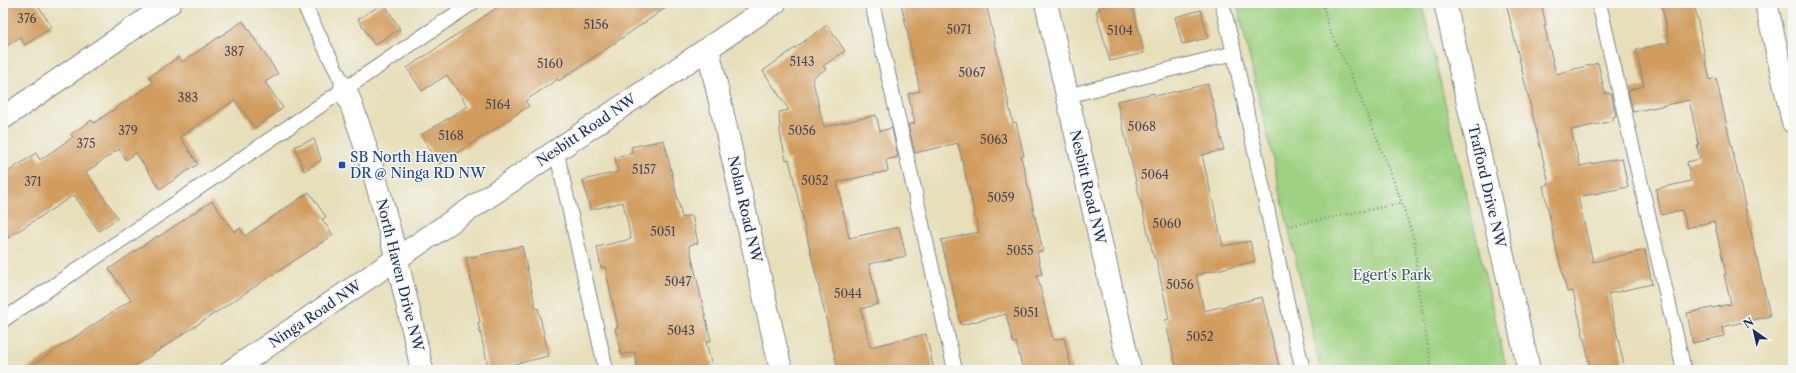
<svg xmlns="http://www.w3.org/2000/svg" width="1796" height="373" viewBox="0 0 1796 373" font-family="'Libre Caslon Text',serif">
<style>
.green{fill:#9ed181;stroke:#5c8070}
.building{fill:#d19c5d}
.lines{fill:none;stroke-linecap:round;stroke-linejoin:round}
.lane-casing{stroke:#81878c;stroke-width:16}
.street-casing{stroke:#81878c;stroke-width:24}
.path{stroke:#81878c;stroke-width:2.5;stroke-dasharray:1 3;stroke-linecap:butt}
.lane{stroke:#fff;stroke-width:14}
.street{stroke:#fff;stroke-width:22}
.transit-dot{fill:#1a4fb4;stroke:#f6f6f2;stroke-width:1.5}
.labels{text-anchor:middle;stroke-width:3;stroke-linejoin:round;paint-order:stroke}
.number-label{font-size:12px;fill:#484a5e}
.street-label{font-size:14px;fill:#1b2f5e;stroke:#f6f6f2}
.transit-label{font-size:14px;fill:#164399;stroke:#f6f6f2;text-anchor:start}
.park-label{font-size:14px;fill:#3c5867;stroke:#f6f6f2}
</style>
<rect width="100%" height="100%" fill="#f6f6f2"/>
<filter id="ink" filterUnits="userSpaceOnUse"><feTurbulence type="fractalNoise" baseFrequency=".025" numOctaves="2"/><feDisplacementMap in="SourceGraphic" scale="8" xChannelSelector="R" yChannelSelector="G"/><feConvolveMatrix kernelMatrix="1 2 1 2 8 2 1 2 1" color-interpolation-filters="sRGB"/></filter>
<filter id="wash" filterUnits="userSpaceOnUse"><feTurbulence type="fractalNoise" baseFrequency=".012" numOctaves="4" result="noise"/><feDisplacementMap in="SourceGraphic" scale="16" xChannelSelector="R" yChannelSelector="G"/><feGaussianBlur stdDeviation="0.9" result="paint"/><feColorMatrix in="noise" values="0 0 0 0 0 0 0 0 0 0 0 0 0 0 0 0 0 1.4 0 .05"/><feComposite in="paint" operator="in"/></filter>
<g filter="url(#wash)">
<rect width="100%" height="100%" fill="#e7dfb9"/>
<polygon class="green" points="1237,3 1422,3 1507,370 1321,370"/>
<g id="blocks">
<g class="building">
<polygon points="3,3 36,3 52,27 25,45 20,37 3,49"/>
<polygon points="384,3 400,29 374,45 358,19"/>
<polygon points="504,3 673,3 559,81 558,79 525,101 529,106 487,134 439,164 421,135 468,106 447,75 422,91 407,68"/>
<polygon points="901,3 986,3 1013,123 1016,122 1024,156 1021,156 1043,251 1037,252 1042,274 1037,275 1053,340 1064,338 1072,370 1023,370 1016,342 1013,343 1006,314 961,325 941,240 979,232 958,143 915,153 908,125 915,123 908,94 920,91"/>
<polygon points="1098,3 1132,3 1144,53 1110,61 1096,11 1100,10"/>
<polygon points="1506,3 1541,3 1546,25 1544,25 1556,74 1598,63 1605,93 1611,94 1616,116 1613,117 1613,121 1571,130 1580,166 1622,158 1628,187 1578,197 1593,262 1645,250 1652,284 1608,294 1625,370 1591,370 1573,291 1567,292 1556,247 1543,186 1549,184"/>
<polygon points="1661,3 1694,3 1710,80 1716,78 1770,316 1722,327 1724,336 1693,343 1687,313 1731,304 1724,274 1726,274 1714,221 1687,228 1682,210 1661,215 1656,189 1691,181 1687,162 1700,159 1697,146 1699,145 1689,100 1633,112 1628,90 1644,86 1636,50 1669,42"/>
<polygon points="1201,10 1208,38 1182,44 1175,17"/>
<polygon points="243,21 278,74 265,82 283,108 255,128 235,100 180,137 198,164 160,189 136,153 126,160 119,149 86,172 118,218 99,231 74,195 3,241 3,175 36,153 40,160 73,137 71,134 92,120 94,123 153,83 149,77 179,57 182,62"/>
<polygon points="827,25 845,51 823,66 826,69 812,78 824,127 876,115 880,131 892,128 898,157 886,160 888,171 837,182 849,238 899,227 906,256 869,264 878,304 861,309 870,347 926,334 934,370 838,370 789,159 786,160 780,133 779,112 789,110 763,71"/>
<polygon points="1208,84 1224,150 1202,155 1223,246 1250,241 1255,261 1196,275 1204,311 1262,297 1280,370 1177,370 1165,320 1169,319 1156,258 1154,258 1117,101 1154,93 1155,96"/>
<polygon points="314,139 321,160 304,171 295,146"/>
<polygon points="664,140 682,218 692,215 698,243 689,245 711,341 706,342 713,370 637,370 635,352 621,355 615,328 618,327 605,267 601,268 597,247 631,239 623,202 590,210 583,180 618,172 615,157 633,153 631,147"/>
<polygon points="309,192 326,217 322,219 333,235 129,370 25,370 131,300 109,269 157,236 158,237 212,201 234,232 240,228 245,236"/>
<polygon points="522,246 536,309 538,308 549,356 489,370 478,323 480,322 466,258"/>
</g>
</g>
</g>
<g filter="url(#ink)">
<use href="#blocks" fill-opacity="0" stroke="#81878c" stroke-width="1"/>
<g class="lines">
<g class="lane-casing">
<g id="lane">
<polyline points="303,3 345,88"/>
<polyline points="872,3 955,370"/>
<polyline points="1222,3 1234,53 1293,330 1303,370"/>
<polyline points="1599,3 1684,370"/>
<polyline points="1067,96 1234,53"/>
<polyline points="556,150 606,370"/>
<polyline points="3,320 472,3"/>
</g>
</g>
<g class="street-casing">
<g id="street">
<polyline points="1046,3 1130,370"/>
<polyline points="1445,3 1529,370"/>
<polyline points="1766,3 1793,122"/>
<polyline points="708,49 781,370"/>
<path d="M345 88C380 179 401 275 422 370"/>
<polyline points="3,118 170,3"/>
<polyline points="232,370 775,3"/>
</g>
</g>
<g class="path">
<polyline points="1323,3 1328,28 1348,68 1375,133 1402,203 1415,243 1417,281 1432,370"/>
<polyline points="1289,226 1402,203"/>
</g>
<use href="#lane" class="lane"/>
<use href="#street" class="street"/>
</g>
</g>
<rect class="transit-dot" x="338" y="161" width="8" height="8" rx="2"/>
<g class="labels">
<g class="number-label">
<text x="27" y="23">376</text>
<text x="596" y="29">5156</text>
<text x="959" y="34">5071</text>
<text x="1120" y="35">5104</text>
<text x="234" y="56">387</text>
<text x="802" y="66">5143</text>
<text x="550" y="68">5160</text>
<text x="972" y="77">5067</text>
<text x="188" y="102">383</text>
<text x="498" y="109">5164</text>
<text x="1142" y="131">5068</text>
<text x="128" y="135">379</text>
<text x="802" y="135">5056</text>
<text x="451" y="140">5168</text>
<text x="994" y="144">5063</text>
<text x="86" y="148">375</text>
<text x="644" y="174">5157</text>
<text x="1155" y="179">5064</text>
<text x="815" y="185">5052</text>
<text x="33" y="186">371</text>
<text x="1001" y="202">5059</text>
<text x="1167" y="228">5060</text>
<text x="663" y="236">5051</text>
<text x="1020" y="255">5055</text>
<text x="678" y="286">5047</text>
<text x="1180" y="289">5056</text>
<text x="848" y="298">5044</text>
<text x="1026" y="317">5051</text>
<text x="681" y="335">5043</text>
<text x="1200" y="341">5052</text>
</g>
<g class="street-label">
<text transform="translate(586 130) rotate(-34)" y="5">Nesbitt Road NW</text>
<text transform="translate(1487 186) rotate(77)" y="5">Trafford Drive NW</text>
<text transform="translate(1088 187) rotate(77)" y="5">Nesbitt Road NW</text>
<text transform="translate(745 209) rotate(77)" y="5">Nolan Road NW</text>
<text transform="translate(400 275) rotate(76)" y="5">North Haven Drive NW</text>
<text transform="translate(315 314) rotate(-34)" y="5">Ninga Road NW</text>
</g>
<g class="transit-label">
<text x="350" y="162">SB North Haven<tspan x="350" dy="16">DR @ Ninga RD NW</tspan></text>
</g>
<g class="park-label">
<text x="1392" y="280">Egert's Park</text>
</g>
</g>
<rect width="1796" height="373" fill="none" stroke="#f6f6f2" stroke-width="16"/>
<g transform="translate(1754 331) rotate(326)" stroke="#f6f6f2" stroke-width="3" paint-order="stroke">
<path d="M0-3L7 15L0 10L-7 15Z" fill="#1b2f5e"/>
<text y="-6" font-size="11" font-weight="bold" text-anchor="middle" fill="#1b2f5e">N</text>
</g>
</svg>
